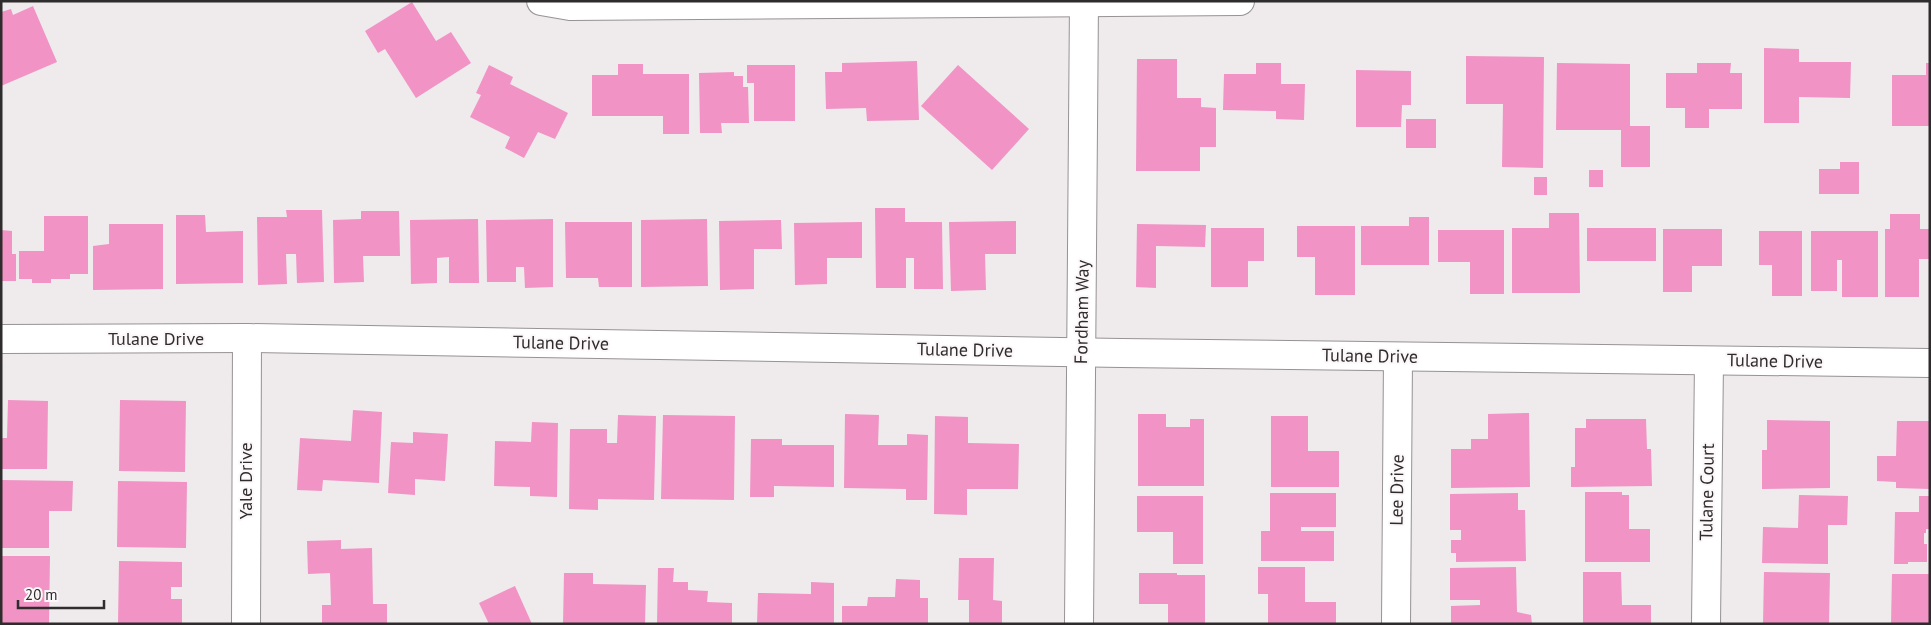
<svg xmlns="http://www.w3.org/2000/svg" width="1931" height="625" viewBox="0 0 1931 625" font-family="'PT Sans',sans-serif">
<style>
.building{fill:#f193c5}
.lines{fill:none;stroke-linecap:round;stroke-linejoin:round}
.minor-casing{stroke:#979294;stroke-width:30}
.minor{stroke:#fff;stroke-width:28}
.labels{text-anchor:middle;stroke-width:4;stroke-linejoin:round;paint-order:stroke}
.street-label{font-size:18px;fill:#2e2c2d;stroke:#fcf7f9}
</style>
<rect width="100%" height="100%" fill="#efeaec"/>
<g class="building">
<polygon points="412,2 436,41 451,32 471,63 416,98 385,49 378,53 365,31"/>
<polygon points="33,6 57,62 1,86 1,12 11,9 13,15"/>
<polygon points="1764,48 1799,49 1799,62 1851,62 1850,98 1799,97 1799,123 1764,123"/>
<polygon points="1466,56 1544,57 1543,168 1502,167 1503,104 1466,104"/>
<polygon points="1137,59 1177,59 1177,98 1201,98 1201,107 1216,108 1216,147 1200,147 1200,171 1136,171"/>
<polygon points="917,61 919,120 867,121 866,108 826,109 825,72 842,72 842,63"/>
<polygon points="1256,63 1281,63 1281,84 1305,84 1304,120 1276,119 1276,111 1223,110 1224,74 1256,74"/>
<polygon points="1557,63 1630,64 1630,126 1650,126 1650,167 1621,167 1621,130 1556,130"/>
<polygon points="1697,63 1731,63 1730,73 1742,73 1742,109 1709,109 1709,128 1685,128 1685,108 1666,108 1666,73 1697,73"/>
<polygon points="1926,63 1930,63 1930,126 1892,126 1892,75 1926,75"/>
<polygon points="618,64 643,64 643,74 689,74 689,134 663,134 663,116 592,116 592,75 618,75"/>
<polygon points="489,65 513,77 510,84 568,113 555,139 538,132 524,158 505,148 510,137 470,117 481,95 476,93"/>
<polygon points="747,65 795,65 795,121 754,121 754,83 747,83"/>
<polygon points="958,65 1029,129 992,170 921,106"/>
<polygon points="1356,70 1411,71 1411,105 1402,105 1401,127 1356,127"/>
<polygon points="734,72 734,76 743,76 743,87 748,87 749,123 721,123 722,133 700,133 699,73"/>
<rect x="1406" y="119" width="30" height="29"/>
<polygon points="1840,162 1859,162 1859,194 1819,194 1819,169 1840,169"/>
<rect x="1589" y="170" width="14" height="17"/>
<rect x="1534" y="177" width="13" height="18"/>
<polygon points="875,208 905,208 905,222 942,222 943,289 914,289 914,258 906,258 906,288 876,288"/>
<polygon points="286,210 322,210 324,282 297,283 296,254 286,254 287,284 258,285 257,217 287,217"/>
<polygon points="361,211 399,211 400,256 363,256 364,282 334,283 333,220 361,219"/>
<polygon points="1549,213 1579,213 1580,293 1512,293 1512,228 1549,228"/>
<polygon points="1890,214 1920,214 1920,229 1930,229 1930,259 1919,259 1919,297 1885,297 1885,229 1890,229"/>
<polygon points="176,215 205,215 206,232 243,231 243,283 176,284"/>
<polygon points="44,216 88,216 88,274 70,274 70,279 51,279 51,283 32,283 32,279 19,279 19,251 44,251"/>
<polygon points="1409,217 1429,217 1429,265 1361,265 1361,226 1409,226"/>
<polygon points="478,219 479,283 449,283 449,257 437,258 437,283 411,284 410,220"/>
<polygon points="553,219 553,287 525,288 524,267 516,267 516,282 487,282 486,220"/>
<polygon points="707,219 708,286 641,287 641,220"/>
<polygon points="781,220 782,249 754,249 754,289 720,290 719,221"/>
<polygon points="1016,221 1016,254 985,254 986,290 951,291 949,222"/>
<polygon points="565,222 632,222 632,287 599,287 598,278 566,278"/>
<polygon points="862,222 862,258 827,258 827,284 795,285 794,223"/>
<polygon points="109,224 163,224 163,289 93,290 93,246 109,244"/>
<polygon points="1137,224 1206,225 1205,247 1156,246 1156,288 1136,287"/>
<polygon points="1297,226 1355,226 1355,295 1315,295 1315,257 1297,257"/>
<polygon points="1211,228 1264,228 1264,261 1248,261 1248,287 1211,287"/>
<rect x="1587" y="228" width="69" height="33"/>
<polygon points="1663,229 1722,229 1722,266 1692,266 1692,292 1663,292"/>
<polygon points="1,230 12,231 12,254 16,254 16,281 1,281"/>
<polygon points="1438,230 1504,230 1504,294 1470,294 1470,262 1438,262"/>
<polygon points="1759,231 1802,231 1802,296 1772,296 1772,265 1759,265"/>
<polygon points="1811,231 1878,231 1878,297 1842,297 1842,260 1837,260 1837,291 1811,291"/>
<polygon points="8,400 48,401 47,469 1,469 1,438 7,438"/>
<polygon points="120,400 186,401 185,472 119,471"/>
<polygon points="353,410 382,412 379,483 323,480 322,491 297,490 300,438 351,441"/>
<polygon points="1529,413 1530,487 1451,488 1451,449 1471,449 1471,439 1488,439 1488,414"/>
<polygon points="845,414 879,415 878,445 907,445 907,434 928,435 927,500 906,500 906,489 844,488"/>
<polygon points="1138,414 1166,414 1166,427 1190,427 1190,419 1204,419 1204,486 1138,486"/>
<polygon points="618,415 656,416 654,500 598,499 598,510 569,509 570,429 607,429 607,443 617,443"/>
<polygon points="663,415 735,416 734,500 661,499"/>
<polygon points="935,416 968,417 968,443 1019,444 1018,489 967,489 967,515 934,514"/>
<polygon points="1271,416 1308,416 1308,451 1339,451 1339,487 1271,487"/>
<polygon points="1586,419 1646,419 1647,449 1651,449 1652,486 1571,487 1571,467 1575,467 1575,428 1586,428"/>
<polygon points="1767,420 1830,421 1830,488 1762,489 1762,450 1767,450"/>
<polygon points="1897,421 1930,421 1930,489 1896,488 1896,482 1877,481 1877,456 1896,456"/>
<polygon points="532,422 558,423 557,497 530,496 530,487 494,486 495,441 531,442"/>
<polygon points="413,432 448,434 445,481 415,479 415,495 388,493 391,442 413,443"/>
<polygon points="751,439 782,439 782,445 834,445 834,487 774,486 774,497 750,497"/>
<polygon points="1,480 73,481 72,511 49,511 49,548 1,548"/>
<polygon points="118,481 187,482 186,548 117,547"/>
<polygon points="1585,492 1622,492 1622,495 1629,495 1629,529 1650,529 1650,562 1585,562"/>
<polygon points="1270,493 1336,493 1336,527 1301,527 1301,531 1334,531 1334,561 1261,561 1261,531 1270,531"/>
<polygon points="1518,493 1518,510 1525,510 1526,561 1456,562 1456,553 1451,553 1451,540 1461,540 1461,530 1450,530 1450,494"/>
<polygon points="1799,495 1848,496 1847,525 1828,525 1828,564 1762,563 1763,527 1798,528"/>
<polygon points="1137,496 1203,496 1203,564 1173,564 1173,532 1137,532"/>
<polygon points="1919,496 1930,496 1930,529 1926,529 1926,533 1924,533 1924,544 1927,544 1927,562 1908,562 1908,564 1894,564 1895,512 1919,512"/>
<polygon points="341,540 341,549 372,548 373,604 387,604 387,623 322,624 322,605 331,605 330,573 308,574 307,541"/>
<polygon points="1,556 50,556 49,624 1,624"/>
<polygon points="959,558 994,558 993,600 1002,601 1002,624 969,624 969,600 958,600"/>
<polygon points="119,561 182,562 182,587 171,587 171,599 182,599 182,624 118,624"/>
<polygon points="1258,567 1305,567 1305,602 1336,602 1336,624 1268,624 1268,594 1258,594"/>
<polygon points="1516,567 1517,612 1531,615 1532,624 1451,624 1451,606 1480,605 1480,600 1450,600 1450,568"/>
<polygon points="658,568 674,568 673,582 688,582 688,590 708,591 707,602 732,603 732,624 657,624"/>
<polygon points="1583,572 1621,572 1622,605 1651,605 1651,624 1583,624"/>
<polygon points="1764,572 1830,573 1829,624 1763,624"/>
<polygon points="564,573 593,573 593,584 646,585 645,624 563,624"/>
<polygon points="1139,573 1177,573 1177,575 1205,575 1205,624 1168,624 1168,604 1139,604"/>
<polygon points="1892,574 1930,574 1930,624 1891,624"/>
<polygon points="896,579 920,580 920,598 928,598 928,624 842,624 842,606 867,606 868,597 895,597"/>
<polygon points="811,582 834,583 834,624 757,624 758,593 811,594"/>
<polygon points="515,586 532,624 489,624 479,603"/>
</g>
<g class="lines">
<g class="minor-casing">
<g id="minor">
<polyline points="541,1 570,6 1240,1"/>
<polyline points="1,339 247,338 1121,353 1930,363"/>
<polyline points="246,624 247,338"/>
<polyline points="1079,624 1084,1"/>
<polyline points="1396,624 1398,357"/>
<polyline points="1706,624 1709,361"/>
</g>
</g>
<use href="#minor" class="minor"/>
</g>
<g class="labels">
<g class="street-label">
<text transform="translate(1082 312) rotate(-89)" y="6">Fordham Way</text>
<text x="156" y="345">Tulane Drive</text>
<text transform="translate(561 343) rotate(1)" y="6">Tulane Drive</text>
<text transform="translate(965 350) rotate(1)" y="6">Tulane Drive</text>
<text transform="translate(1370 356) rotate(1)" y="6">Tulane Drive</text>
<text transform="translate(1775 361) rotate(1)" y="6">Tulane Drive</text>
<text transform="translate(246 481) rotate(-90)" y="6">Yale Drive</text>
<text transform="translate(1397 490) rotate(-89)" y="6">Lee Drive</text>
<text transform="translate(1707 492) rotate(-89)" y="6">Tulane Court</text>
</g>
</g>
<rect width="1931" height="625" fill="none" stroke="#2e2c2d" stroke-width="5"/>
<path d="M18 600v8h86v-8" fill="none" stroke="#2e2c2d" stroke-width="2.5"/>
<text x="25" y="600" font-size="15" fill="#2e2c2d" stroke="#fcf7f9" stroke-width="4" paint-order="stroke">20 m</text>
</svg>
